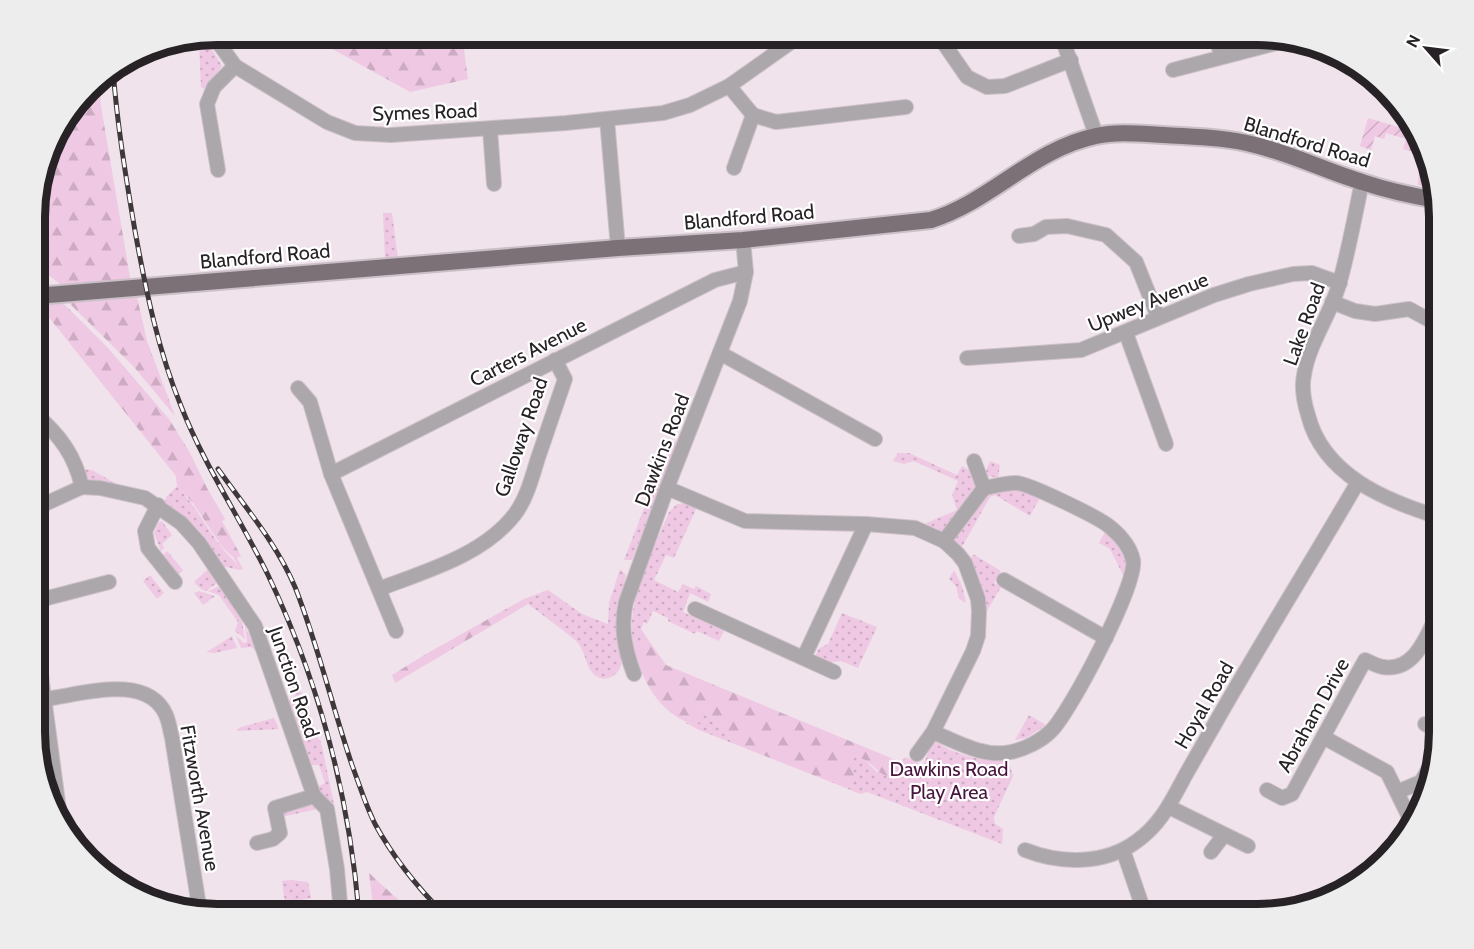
<svg xmlns="http://www.w3.org/2000/svg" width="1474" height="949" viewBox="0 0 1474 949" font-family="Cabin,sans-serif">
<style>
.grass{fill:url(#grass-dots)}
.forest{fill:url(#forest-firs)}
.garden{fill:url(#garden-furrows)}
.lines{fill:none;stroke-linecap:round;stroke-linejoin:round}
.minor-casing{stroke:#ccc0c8;stroke-width:16}
.major-casing{stroke:#ccc0c8;stroke-width:20}
.minor{stroke:#aca7aa;stroke-width:14}
.major{stroke:#7b7177;stroke-width:16}
.rail-casing{stroke:#3e383b;stroke-width:5}
.rail{stroke:#fff;stroke-width:3;stroke-dasharray:9;stroke-linecap:butt}
.labels{text-anchor:middle;stroke-width:4.5;stroke-linejoin:round;paint-order:stroke}
.street-label{font-size:20px;fill:#272225;stroke:#fff}
.park-label{font-size:20px;fill:#48153d;stroke:#fff}
.rim{fill:none;stroke:#272225;stroke-width:8}
</style>
<defs>
<pattern id="grass-dots" width="8" height="8" patternUnits="userSpaceOnUse" patternTransform="scale(1.5)"><rect width="8" height="8" fill="#efc8e3"/><path d="M2 2h.1M6 6h.1" fill="none" stroke="#cdacc3" stroke-width="1.8" stroke-linecap="round"/></pattern>
<pattern id="forest-firs" width="22" height="20" patternUnits="userSpaceOnUse" patternTransform="scale(1.5)"><rect width="22" height="20" fill="#efc8e3"/><path d="M5 1l3.5 6h-7zM16 11l3.5 6h-7z" fill="#cdacc3"/></pattern>
<pattern id="garden-furrows" width="10" height="10" patternUnits="userSpaceOnUse" patternTransform="scale(1.5)"><rect width="10" height="10" fill="#efc8e3"/><path d="M-1 1l2-2M0 10L10 0M9 11l2-2" fill="none" stroke="#cdacc3"/></pattern>
</defs>
<rect width="100%" height="100%" fill="#f0e3ec"/>
<g class="grass">
<polygon points="204,37 222,66 204,89 201,87 199,43 200,38"/>
<polygon points="383,213 392,213 398,259 385,259"/>
<polygon points="680,435 684,437 635,556 632,560 624,560 664,457"/>
<polygon points="898,453 909,453 957,475 962,466 980,476 984,488 1018,482 1043,492 1030,516 995,495 990,497 958,554 915,528 957,510 952,495 958,481 914,461 904,464 893,461"/>
<polygon points="990,461 1000,465 998,478 988,476 986,471"/>
<polygon points="86,469 92,470 120,486 89,481 84,471"/>
<path d="M177 486C196 506 206 527 222 548 230 557 233 558 240 570L221 566 165 504 166 497Z"/>
<path d="M685 503 697 507 674 558 666 555 654 580 678 592 683 584 694 589 696 586 711 594 708 602 690 593 683 612 724 631 719 641 697 631 695 634 668 621V618L653 611 647 624 644 622 641 629 649 641 633 645C626 598 652 554 669 512L677 504Z"/>
<polygon points="162,521 172,535 162,544 164,548 161,551 154,533 158,523"/>
<polygon points="1109,525 1126,542 1129,587 1110,549 1099,543"/>
<polygon points="167,551 183,570 178,575 162,556"/>
<polygon points="973,554 1001,571 994,583 1001,587 987,611 981,583 971,558"/>
<polygon points="208,569 217,583 206,591 201,589 194,582"/>
<path d="M620 569 626 575C624 590 617 604 618 620 618 633 624 647 622 661 621 673 608 684 596 676 585 668 586 650 576 641 561 628 544 616 528 604L524 599 548 590 582 614 608 624 609 603Z"/>
<polygon points="954,570 962,586 966,603 959,599 956,586 949,579"/>
<polygon points="150,575 164,593 157,599 143,581"/>
<polygon points="220,586 242,621 245,639 235,631 238,622 219,595 208,591"/>
<polygon points="199,591 215,596 203,605 194,593"/>
<polygon points="842,613 877,627 858,668 841,661 825,663 816,655 818,649 828,644"/>
<polygon points="245,626 257,652 251,647 241,648 236,636 244,643 247,642"/>
<polygon points="232,636 237,648 214,653 207,652"/>
<polygon points="284,647 299,688 308,705 316,735 321,742 335,809 330,801 322,797 319,786 325,783 319,765 310,765 287,701 295,696 280,648"/>
<polygon points="702,707 726,732 732,743 699,730 684,722 694,725"/>
<polygon points="1029,715 1046,725 1026,738 1015,740"/>
<polygon points="274,718 279,729 237,731 238,729 241,727"/>
<path d="M936 742C958 756 982 762 1008 759L1013 776 994 817 995 824 1003 829 1002 844 867 792 860 794 846 788 851 786 850 765 855 756 862 757 877 772 908 765 901 763 905 757 923 765 931 746Z"/>
<polygon points="312,802 318,809 281,817 282,811"/>
<polygon points="292,880 308,882 311,898 285,903 282,881"/>
</g>
<g class="forest">
<polygon points="307,35 462,35 468,79 410,92"/>
<polygon points="99,78 101,106 131,283 67,289 36,266 36,193 53,136"/>
<polygon points="1418,135 1433,186 1433,189 1418,185 1421,146"/>
<polygon points="137,297 147,341 175,416 133,366 68,302"/>
<polygon points="62,302 108,348 169,419 189,451 207,488 225,519 222,521 241,556 237,558 243,569 240,570 233,557 222,547 193,503 177,486 176,476 39,305"/>
<polygon points="524,599 528,604 395,683 392,675 426,654"/>
<path d="M649 641 666 665 908 765 909 779C882 786 874 759 855 756L850 765 854 774 851 786 846 788 732 743 726 732 703 708 699 711 700 722 694 725C658 713 641 679 633 645Z"/>
<polygon points="369,873 414,914 374,914"/>
</g>
<polygon class="garden" points="1368,118 1405,129 1415,147 1414,152 1403,149 1406,139 1386,133 1384,139 1375,136 1371,150 1360,146"/>
<g class="lines">
<g class="minor-casing">
<g id="minor">
<polyline points="213,35 235,66 327,122 355,133 391,135 566,123 663,113 690,105 729,86 801,35"/>
<polyline points="938,35 967,77 987,87 1005,86 1071,60"/>
<polyline points="1061,35 1096,135"/>
<polyline points="1214,35 1222,56"/>
<polyline points="1173,70 1288,40"/>
<polyline points="729,86 753,115"/>
<polyline points="607,119 618,248"/>
<polyline points="490,129 494,184"/>
<polyline points="734,168 753,115 776,122 906,107"/>
<polyline points="218,170 207,104 214,87 235,66"/>
<path d="M1362 182C1355 215 1349 249 1340 281 1332 313 1309 342 1304 375 1301 389 1304 402 1308 415 1323 475 1386 501 1439 517"/>
<polyline points="1019,236 1034,234 1046,227 1067,226 1106,235 1136,262 1158,317"/>
<polyline points="1332,302 1355,311 1375,314 1409,309 1433,322"/>
<polyline points="1126,333 1166,444"/>
<polyline points="720,353 875,439"/>
<polyline points="967,358 1081,350 1214,295 1249,284 1293,274 1312,273 1340,283"/>
<polyline points="298,388 310,402 331,474 396,631"/>
<path d="M36 415C60 435 75 456 82 487"/>
<polyline points="974,461 984,488"/>
<polyline points="331,474 715,280 746,272"/>
<polyline points="667,488 745,521 866,524 915,528 944,541 958,554 965,563 978,599 979,611 978,636 973,651 933,732 917,754"/>
<polyline points="158,505 145,531 148,548 175,582"/>
<polyline points="36,508 82,487 100,488 145,498 181,523 199,543 255,626 314,796 327,809 337,869 341,914"/>
<polyline points="1004,580 1106,638"/>
<path d="M379 589C426 571 484 555 515 514 527 498 532 477 538 458 547 432 556 406 565 379L555 360"/>
<polyline points="36,601 109,582"/>
<polyline points="695,609 834,672"/>
<polyline points="36,637 61,825"/>
<polyline points="804,657 866,524"/>
<path d="M634 674C625 650 620 627 626 602L667 488 740 301 746 272 743 240"/>
<path d="M45 699C80 695 147 672 166 715 169 722 170 730 172 738L200 912"/>
<polyline points="1425,724 1439,732"/>
<path d="M933 732C957 742 984 758 1011 752 1025 749 1041 741 1051 731 1070 713 1138 583 1133 560 1130 546 1121 536 1110 527 1100 518 1028 483 1016 483 1006 483 994 486 984 488L944 541"/>
<polyline points="1323,737 1387,772 1412,823"/>
<path d="M1267 790 1282 798 1292 794 1365 660C1370 662 1377 666 1383 667 1416 672 1427 634 1439 611"/>
<polyline points="1397,792 1421,782 1432,763"/>
<polyline points="1169,807 1248,846"/>
<polyline points="257,843 273,839 280,833 275,808 314,796"/>
<path d="M1025 850C1060 864 1105 865 1137 841 1161 824 1172 800 1185 776 1197 755 1209 734 1221 713 1266 635 1313 559 1358 482"/>
<polyline points="1123,850 1145,914"/>
<polyline points="1211,852 1224,835"/>
</g>
</g>
<g class="major-casing">
<path id="major" d="M36 296 618 248 743 240 931 220C990 202 1033 149 1096 136 1118 131 1142 134 1164 135 1194 137 1225 137 1255 145 1292 154 1326 171 1362 182 1386 190 1413 196 1437 200"/>
</g>
<use href="#minor" class="minor"/>
<use href="#major" class="major"/>
<g class="rail-casing">
<g id="rail">
<path d="M113 69C117 124 126 178 135 231 146 291 158 350 181 406 204 465 240 518 268 575 320 684 349 794 359 914"/>
<path d="M218 469C245 507 277 544 295 587 318 645 332 706 352 765 359 784 366 806 375 824 393 857 418 888 444 914"/>
</g>
</g>
<use href="#rail" class="rail"/>
</g>
<g class="labels">
<g class="street-label">
<text transform="translate(425 112) rotate(-2)" y="7">Symes Road</text>
<text transform="translate(1307 142) rotate(17)" y="7">Blandford Road</text>
<text transform="translate(749 217) rotate(-5)" y="7">Blandford Road</text>
<text transform="translate(265 256) rotate(-5)" y="7">Blandford Road</text>
<text transform="translate(1148 302) rotate(-22)" y="7">Upwey Avenue</text>
<text transform="translate(1304 324) rotate(-70)" y="7">Lake Road</text>
<text transform="translate(528 352) rotate(-27)" y="7">Carters Avenue</text>
<text transform="translate(521 437) rotate(-71)" y="7">Galloway Road</text>
<text transform="translate(662 450) rotate(-69)" y="7">Dawkins Road</text>
<text transform="translate(294 682) rotate(71)" y="7">Junction Road</text>
<text transform="translate(1204 705) rotate(-60)" y="7">Hoyal Road</text>
<text transform="translate(1313 715) rotate(-61)" y="7">Abraham Drive</text>
<text transform="translate(200 798) rotate(80)" y="7">Fitzworth Avenue</text>
</g>
<g class="park-label">
<text x="949" y="776">Dawkins Road<tspan x="949" dy="23">Play Area</tspan></text>
</g>
</g>
<path d="M0 0H1474V949H0ZM217 45H1257A172 172 0 0 1 1429 217V732A172 172 0 0 1 1257 904H217A172 172 0 0 1 45 732V217A172 172 0 0 1 217 45Z" fill="#eeedee" fill-rule="evenodd"/>
<path class="rim" d="M217 45H1257A172 172 0 0 1 1429 217V732A172 172 0 0 1 1257 904H217A172 172 0 0 1 45 732V217A172 172 0 0 1 217 45Z"/>
<g transform="translate(1426 48) rotate(298)" stroke="#ffffff" stroke-width="4.5" paint-order="stroke">
<path d="M0-4.5L10 22L0 15L-10 22Z" fill="#272225"/>
<text y="-9" font-size="16" font-weight="bold" text-anchor="middle" fill="#272225">N</text>
</g>
</svg>
